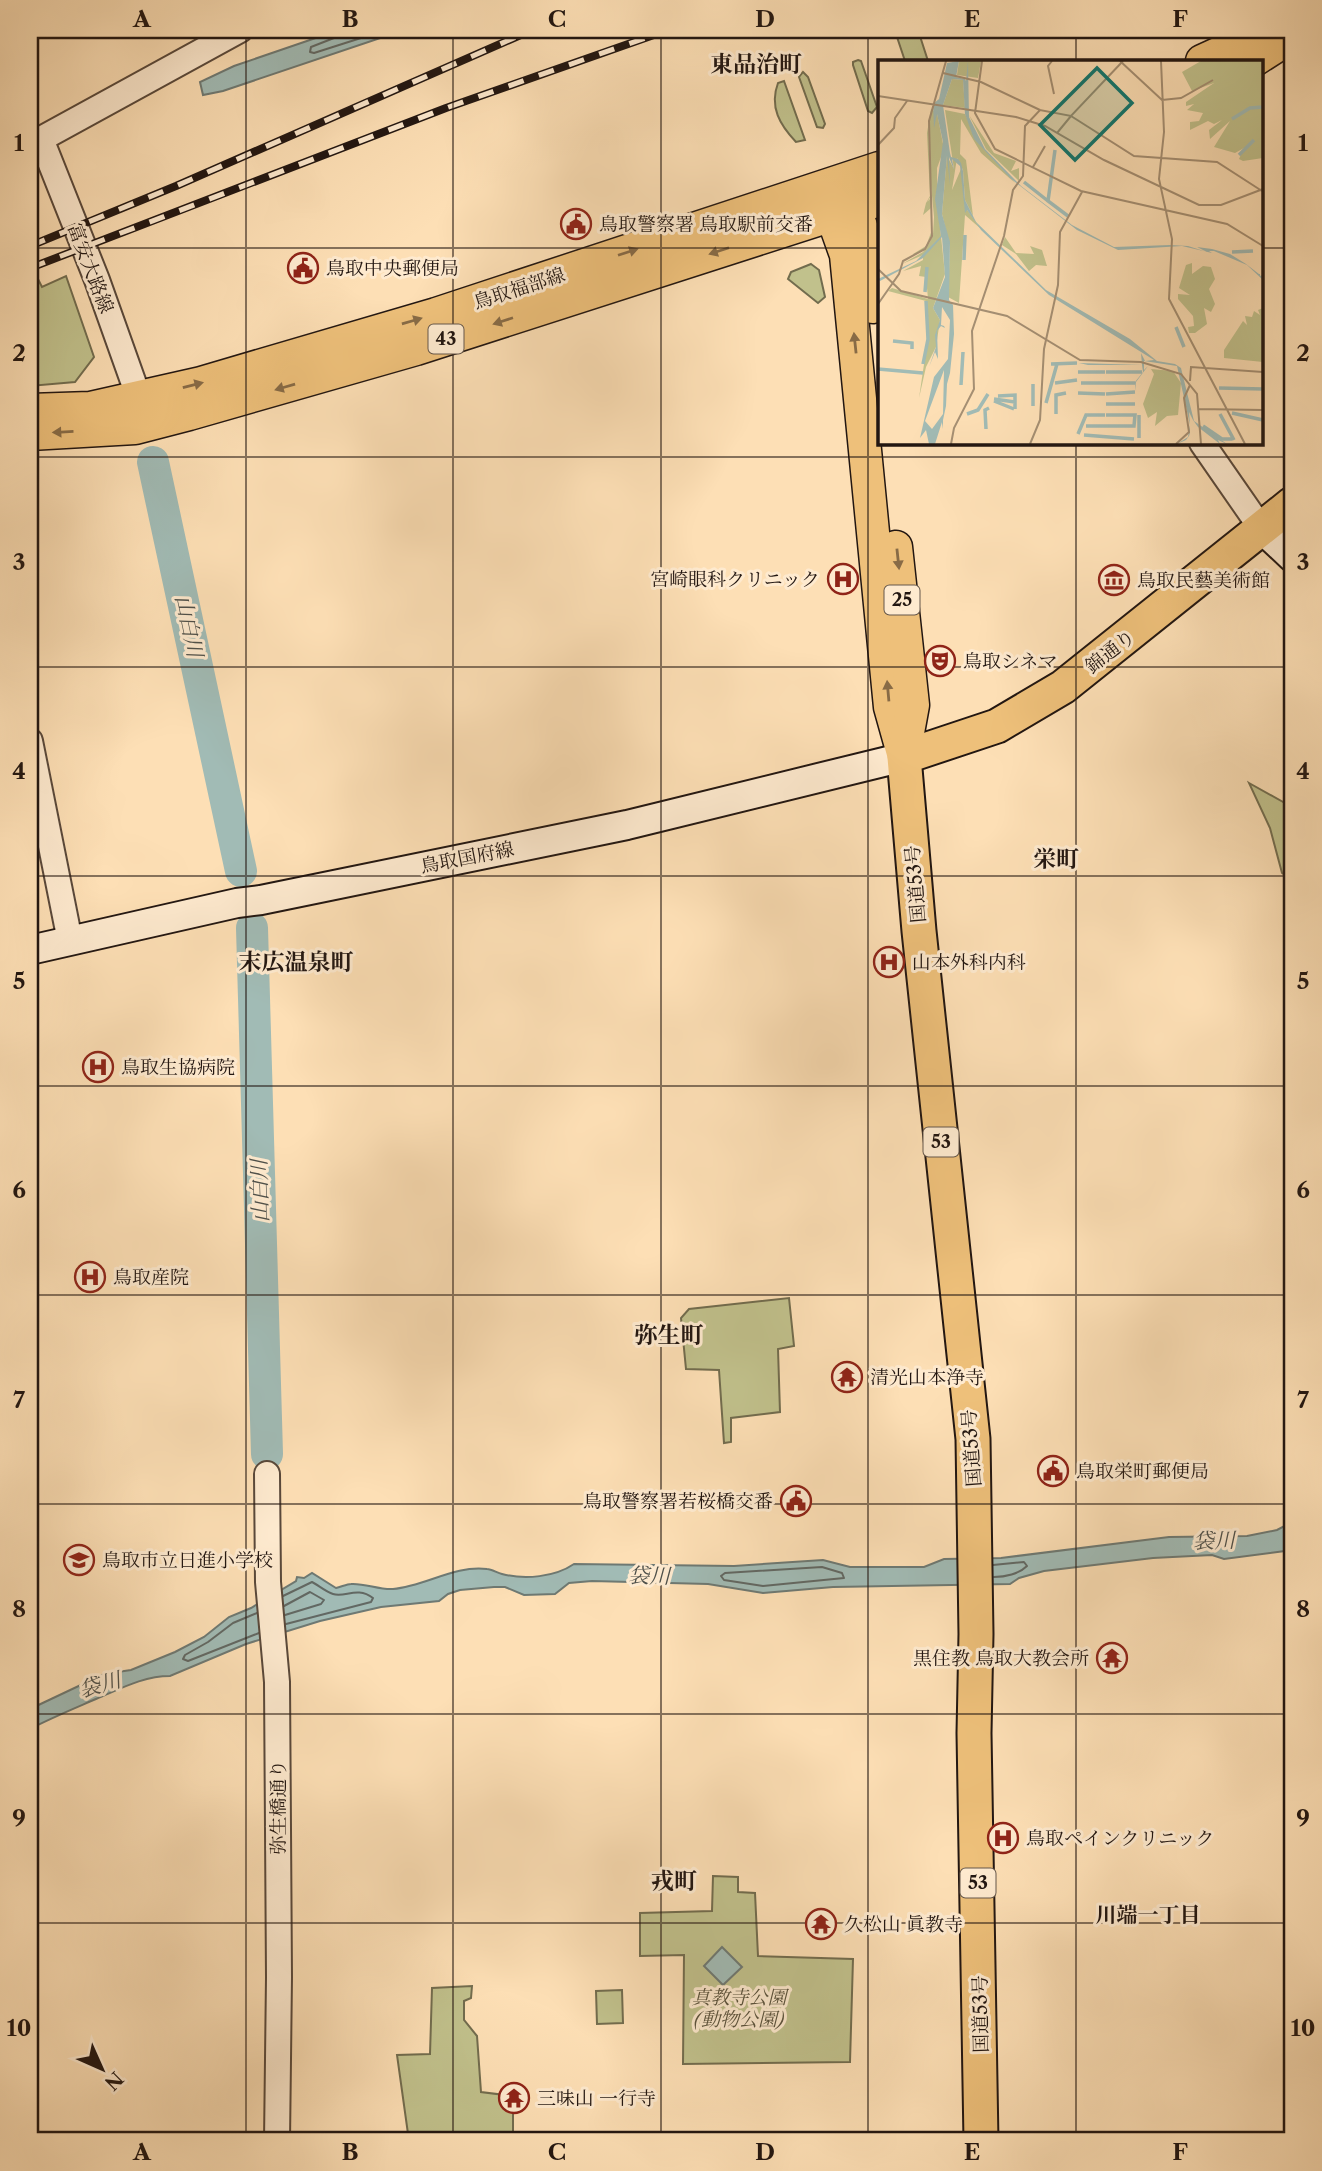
<svg xmlns="http://www.w3.org/2000/svg" width="1322" height="2171" viewBox="0 0 1322 2171" font-family="'Libre Caslon Text','Noto Serif JP',serif">
<style>
.green{fill:#c1c18c;stroke:#726c4e;stroke-width:2}
.water{fill:#a1bbb5;stroke:#6e7973;stroke-width:2}
.lines{fill:none;stroke-linecap:round;stroke-linejoin:round}
.shore{stroke:#626863;stroke-width:2}
.river{stroke:#a1bbb5;stroke-width:32}
.tertiary-casing{stroke:#59483a;stroke-width:28}
.secondary-casing{stroke:#221611;stroke-width:32}
.primary-casing{stroke:#221611;stroke-width:35}
.trunk-casing{stroke:#221611;stroke-width:37}
.tertiary{stroke:#feeacf;stroke-width:24}
.secondary{stroke:#feeacf;stroke-width:28}
.primary{stroke:#eec07a;stroke-width:32}
.trunk{stroke:#eec07a;stroke-width:33}
.rail-casing{stroke:#221611;stroke-width:8}
.rail{stroke:#feeacf;stroke-width:5;stroke-dasharray:16;stroke-linecap:butt}
.oneway{fill:#886b46}
.grid{fill:none;stroke:#221611;stroke-width:2;stroke-opacity:0.55}
.labels{text-anchor:middle;stroke-width:6;stroke-linejoin:round;paint-order:stroke}
.shield{fill:#feeacf;stroke:#64564a;stroke-width:2}
.shield-label{font-size:18px;font-weight:bold;fill:#221611}
.poi-label{font-size:19px;fill:#221611;stroke:#feeacf;text-anchor:start}
.street-label{font-size:19px;fill:#221611;stroke:#feeacf}
.park-label{font-size:19px;font-style:italic;fill:#5a523c;stroke:#feeacf}
.water-label{font-size:21px;font-style:italic;fill:#4e504a;stroke:#feeacf}
.neighbourhood-label{font-size:21px;font-weight:bold;fill:#221611;stroke:#feeacf}
.quarter-label{font-size:23px;font-weight:bold;fill:#221611;stroke:#feeacf}
.inset-river{fill:none;stroke:#a1bbb5;stroke-width:3.5}
.inset-road{fill:none;stroke:#a58f73;stroke-width:2}
.view{fill:#0f766e;fill-opacity:0.15;stroke:#0f766e;stroke-width:3.5}
.inset-edge{fill:none;stroke:#221611;stroke-width:3.5}
.neatline{fill:none;stroke:#221611;stroke-width:2.5}
.grid-label{font-size:23px;text-anchor:middle;font-weight:bold;fill:#221611}
</style>
<rect width="100%" height="100%" fill="#fddfb5"/>
<filter id="stains"><feTurbulence type="fractalNoise" baseFrequency=".00286" numOctaves="4"/><feColorMatrix values="0 0 0 0 .2 0 0 0 0 .09 0 0 0 0 .02 0 0 0 .5 -.17"/></filter>
<radialGradient id="worn" r=".72"><stop offset=".6" stop-color="#630" stop-opacity="0"/><stop offset="1" stop-color="#630" stop-opacity=".3"/></radialGradient>
<g class="green">
<polygon points="911,30 918,30 928,61 905,61 896,34"/>
<polygon points="858,60 861,61 877,107 872,113 868,111 853,65 853,62"/>
<polygon points="803,72 808,77 825,124 823,128 817,127 799,77"/>
<path d="M784 81 805 140 796 142C780 125 769 107 778 83Z"/>
<polygon points="811,264 819,270 825,297 818,303 788,279 791,272"/>
<polygon points="66,276 94,357 75,382 30,386 30,280 37,277 42,287"/>
<polygon points="1249,783 1292,807 1292,880 1282,873 1270,828"/>
<polygon points="789,1298 794,1346 778,1349 780,1412 731,1418 731,1442 724,1443 719,1370 686,1369 681,1318 689,1309"/>
<polygon points="713,1876 738,1877 738,1892 755,1893 758,1956 853,1959 850,2062 683,2064 684,1955 640,1956 640,1913 712,1911"/>
<polygon points="472,1986 471,1998 464,2001 464,2020 477,2036 481,2092 513,2096 513,2141 409,2141 397,2055 430,2054 432,1988"/>
<polygon points="622,1990 623,2023 597,2024 596,1991"/>
</g>
<g class="water">
<polygon points="339,30 404,30 223,91 203,95 200,82 234,66"/>
<path d="M1292 1522V1550L1224 1559 1212 1555 1153 1558 1044 1571 1019 1578 1010 1584 833 1587 763 1593 708 1584 592 1581 569 1583 555 1594 524 1595 505 1587H494L460 1590 448 1594 439 1601 381 1607 320 1621 246 1644 170 1676C143 1676 120 1689 96 1699 73 1709 51 1718 30 1729V1709L104 1674 131 1670 175 1652 204 1637 229 1617 251 1608 296 1581 297 1577 304 1578 312 1573 336 1588C341 1587 347 1584 351 1584 365 1583 379 1590 393 1589 426 1586 454 1565 487 1569 492 1569 497 1573 502 1574 525 1580 555 1577 574 1564L734 1566 823 1560 850 1567H924L944 1559 1001 1558 1169 1537 1247 1536 1277 1530Z"/>
<polygon points="722,1947 742,1967 723,1985 704,1966"/>
</g>
<g class="lines">
<g class="shore">
<polyline points="337,30 334,38 311,47 310,52 314,53 386,30"/>
<path d="M993 1565 1024 1562 1027 1566C1019 1574 1005 1577 994 1577"/>
<polygon points="822,1567 842,1573 844,1578 763,1586 724,1580 721,1576 725,1573"/>
<path d="M283 1596 312 1582C318 1585 326 1592 333 1594 345 1598 357 1586 373 1598L371 1602 286 1624"/>
<polyline points="284,1606 310,1592 324,1600 321,1604 285,1615"/>
<polyline points="257,1613 233,1623 208,1642 185,1655 183,1659 188,1661 259,1633"/>
</g>
<g class="river">
<polyline points="153,462 241,871"/>
<polyline points="252,928 267,1454"/>
</g>
<g class="tertiary-casing">
<g id="tertiary">
<polyline points="30,139 41,139 240,30"/>
<polyline points="41,139 97,280 139,398"/>
<polyline points="1202,443 1261,528"/>
<polyline points="30,741 70,941"/>
<polyline points="267,1474 268,1582 277,1682 279,1977 277,2141"/>
</g>
</g>
<g class="secondary-casing">
<g id="secondary">
<polyline points="1261,528 1292,557"/>
<polyline points="30,950 237,903 261,900 627,825 904,757"/>
</g>
</g>
<g class="primary-casing">
<g id="primary">
<polyline points="1202,61 1237,45 1263,30"/>
<polyline points="1253,61 1292,36"/>
<polyline points="849,191 868,247 873,307"/>
<polyline points="825,196 846,255 890,707 904,757"/>
<polyline points="30,410 90,408 201,383 436,314 879,168"/>
<polyline points="30,434 135,428 189,414 416,349 879,200"/>
<polyline points="896,547 913,705 905,749"/>
</g>
</g>
<g class="trunk-casing">
<polyline id="trunk" points="981,2141 974,1733 976,1634 973,1439 919,931 904,757 997,726 1063,687 1292,504"/>
</g>
<use href="#tertiary" class="tertiary"/>
<use href="#secondary" class="secondary"/>
<use href="#primary" class="primary"/>
<use href="#trunk" class="trunk"/>
<g class="rail-casing">
<g id="rail">
<polyline points="30,246 176,186 532,30"/>
<polyline points="30,268 446,108 668,30"/>
</g>
</g>
<use href="#rail" class="rail"/>
</g>
<defs><path id="oneway-solid" d="M-6-.8H1V-3.2L6.5 0L1 3.2V.8H-6Z" transform="scale(1.75)"/></defs>
<g class="oneway">
<use href="#oneway-solid" transform="translate(719 251) rotate(162)"/>
<use href="#oneway-solid" transform="translate(628 252) rotate(-18)"/>
<use href="#oneway-solid" transform="translate(412 321) rotate(-16)"/>
<use href="#oneway-solid" transform="translate(503 321) rotate(162)"/>
<use href="#oneway-solid" transform="translate(855 343) rotate(-96)"/>
<use href="#oneway-solid" transform="translate(193 385) rotate(-14)"/>
<use href="#oneway-solid" transform="translate(285 387) rotate(164)"/>
<use href="#oneway-solid" transform="translate(63 432) rotate(177)"/>
<use href="#oneway-solid" transform="translate(898 559) rotate(84)"/>
<use href="#oneway-solid" transform="translate(888 691) rotate(-95)"/>
</g>
<path class="grid" d="M246 30V2141M453 30V2141M661 30V2141M868 30V2141M1076 30V61M30 248H879M1261 248H1292M1076 443V2141M30 457H1292M30 667H1292M30 876H1292M30 1086H1292M30 1295H1292M30 1504H1292M30 1714H1292M30 1923H1292"/>
<defs>
<g id="civic-ring" transform="scale(1.575)"><circle r="9.5" fill="#feeacf" stroke="#8f2418" stroke-width="1.5"/><path d="M-.6-6.5H3V-4.5H.6V-3L4-1V1h2V6H-6V1h2V-1L-.6-3ZM-1.2 2.5V6h2.4V2.5Z" fill="#8f2418"/></g>
<g id="hospital-ring" transform="scale(1.575)"><circle r="9.5" fill="#feeacf" stroke="#8f2418" stroke-width="1.5"/><path d="M-5-5h3v3.5h4V-5h3V5h-3V1.5h-4V5h-3Z" fill="#8f2418"/></g>
<g id="museum-ring" transform="scale(1.575)"><circle r="9.5" fill="#feeacf" stroke="#8f2418" stroke-width="1.5"/><path d="M0-6L6-3V-2H-6V-3ZM-5-1h2V3h-2ZM-1-1h2V3h-2ZM3-1h2V3H3ZM-6 4H6V6H-6Z" fill="#8f2418"/></g>
<g id="theatre-ring" transform="scale(1.575)"><circle r="9.5" fill="#feeacf" stroke="#8f2418" stroke-width="1.5"/><path d="M-5-5.5Q0-4 5-5.5V0Q5 5 0 6Q-5 5-5 0ZM-3.3-2.5H-1v1.5H-3.3ZM1-2.5H3.3v1.5H1ZM-2.8 1Q0 5.5 2.8 1Z" fill="#8f2418"/></g>
<g id="temple-ring" transform="scale(1.575)"><circle r="9.5" fill="#feeacf" stroke="#8f2418" stroke-width="1.5"/><path d="M0-6L5-2H3V0L6.5 2.5H4V6H1.5V3h-3V6H-4V2.5H-6.5L-3 0V-2H-5Z" fill="#8f2418"/></g>
<g id="school-ring" transform="scale(1.575)"><circle r="9.5" fill="#feeacf" stroke="#8f2418" stroke-width="1.5"/><path d="M0-5L7-2L0 1L-7-2ZM-4 1L0 2.5L4 1V4Q0 6-4 4Z" fill="#8f2418"/></g>
</defs>
<g fill-rule="evenodd">
<use href="#civic-ring" x="576" y="224"/>
<use href="#civic-ring" x="303" y="268"/>
<use href="#hospital-ring" x="843" y="579"/>
<use href="#museum-ring" x="1114" y="580"/>
<use href="#theatre-ring" x="940" y="661"/>
<use href="#hospital-ring" x="889" y="962"/>
<use href="#hospital-ring" x="98" y="1067"/>
<use href="#hospital-ring" x="90" y="1277"/>
<use href="#temple-ring" x="847" y="1377"/>
<use href="#civic-ring" x="1053" y="1471"/>
<use href="#civic-ring" x="796" y="1501"/>
<use href="#school-ring" x="79" y="1560"/>
<use href="#temple-ring" x="1112" y="1658"/>
<use href="#hospital-ring" x="1003" y="1838"/>
<use href="#temple-ring" x="821" y="1924"/>
<use href="#temple-ring" x="514" y="2098"/>
</g>
<g class="labels">
<g class="shield">
<rect x="428.5" y="324.5" width="35" height="29" rx="5"/>
<rect x="884.5" y="585.5" width="35" height="29" rx="5"/>
<rect x="923.5" y="1127.5" width="35" height="29" rx="5"/>
<rect x="960.5" y="1868.5" width="35" height="29" rx="5"/>
</g>
<g class="shield-label">
<text x="446" y="345">43</text>
<text x="902" y="606">25</text>
<text x="941" y="1148">53</text>
<text x="978" y="1889">53</text>
</g>
<g class="poi-label">
<text x="599" y="231">鳥取警察署 鳥取駅前交番</text>
<text x="326" y="275">鳥取中央郵便局</text>
<text x="820" y="586" text-anchor="end">宮崎眼科クリニック</text>
<text x="1137" y="587">鳥取民藝美術館</text>
<text x="963" y="668">鳥取シネマ</text>
<text x="912" y="969">山本外科内科</text>
<text x="121" y="1074">鳥取生協病院</text>
<text x="113" y="1284">鳥取産院</text>
<text x="870" y="1384">清光山本浄寺</text>
<text x="1076" y="1478">鳥取栄町郵便局</text>
<text x="773" y="1508" text-anchor="end">鳥取警察署若桜橋交番</text>
<text x="102" y="1567">鳥取市立日進小学校</text>
<text x="1089" y="1665" text-anchor="end">黒住教 鳥取大教会所</text>
<text x="1026" y="1845">鳥取ペインクリニック</text>
<text x="844" y="1931">久松山 眞教寺</text>
<text x="537" y="2105">三味山 一行寺</text>
</g>
<g class="street-label">
<text transform="translate(91 268) rotate(69)" y="7">富安大路線</text>
<text transform="translate(519 288) rotate(-18)" y="7">鳥取福部線</text>
<text transform="translate(1110 651) rotate(-38)" y="7">錦通り</text>
<text transform="translate(467 857) rotate(-11)" y="7">鳥取国府線</text>
<text transform="translate(915 884) rotate(-95)" y="7">国道53号</text>
<text transform="translate(971 1448) rotate(-94)" y="7">国道53号</text>
<text transform="translate(278 1807) rotate(-90)" y="7">弥生橋通り</text>
<text transform="translate(980 2014) rotate(-91)" y="7">国道53号</text>
</g>
<g class="park-label">
<text x="739" y="2004">真教寺公園<tspan x="739" dy="22">(動物公園)</tspan></text>
</g>
<g class="water-label">
<text transform="translate(189 626) rotate(78)" y="7">山白川</text>
<text transform="translate(260 1191) rotate(-92)" y="7">山白川</text>
<text transform="translate(1214 1541) rotate(-2)" y="7">袋川</text>
<text transform="translate(649 1576) rotate(1)" y="7">袋川</text>
<text transform="translate(100 1685) rotate(-16)" y="7">袋川</text>
</g>
<g class="neighbourhood-label">
<text x="1148" y="1922">川端一丁目</text>
</g>
<g class="quarter-label">
<text x="756" y="72">東品治町</text>
<text x="1056" y="867">栄町</text>
<text x="296" y="970">末広温泉町</text>
<text x="669" y="1343">弥生町</text>
<text x="674" y="1889">戎町</text>
</g>
</g>
<g transform="translate(878 60)">
<rect width="385" height="385" fill="#fddfb5"/>
<path d="M81 1H103L100 18 79 15ZM323 1H385V98L365 101 361 99 366 88 357 93 336 87 352 61 332 79 331 70 344 60 336 64 330 61 312 70V62L321 61 325 53 309 50 316 44 308 46V42L336 23 314 31 304 12ZM74 19 85 20 87 48 65 45ZM53 49 59 53 66 89 59 108V139L67 214 55 248 62 260 58 287 48 307 41 338 49 284 48 241 10 231 14 228 50 239 48 217 41 216 43 206 25 211 45 200V195L24 204 45 192 52 182 55 174 56 157 52 114 53 136 49 142 53 138 54 174 51 182 46 189 42 192 37 195 35 194 48 186 54 170 53 148 45 155 48 143 52 136 49 73ZM67 50 87 54 104 87 137 123 103 93 83 59 82 94 88 100 95 156 87 140 85 110 79 98 74 130 83 109 87 147 103 169 87 155 81 243 70 237 72 187 64 154 69 96 76 109ZM91 55 116 93 138 101 133 111 141 108V121L108 89ZM127 177 138 193 156 194 152 186 164 190 169 206 158 205 151 211 138 194 124 185ZM314 203V214L325 206 333 207 337 219 331 229 337 244 333 252 326 248 329 264 317 273H311L310 267 316 266 315 256 300 239V234L312 235 301 228 308 205ZM385 248V302L346 298V290L365 261 369 265 367 256 374 257 376 251 382 255 380 250ZM273 309 295 311 303 323 300 355 289 356 277 366 279 352 270 358 265 344 276 314Z" fill="#c1c18c"/>
<path d="M81 1 78 17 87 19 88 21 90 1 91 57 107 89 143 126 194 165 236 187 292 185 310 186 329 192 319 187 334 189 352 194 368 204 381 214H382V216L384 215 385 220 369 205 336 191H331L334 193 304 186 240 190 199 170 132 118 96 79 87 54 85 20 74 19 65 45 72 93 73 97 80 99 83 103 85 111 87 140 98 162 168 230 252 279 279 301 297 304 303 308 316 361 349 384 340 380 342 384 320 367 315 360 311 352 312 365V373L311 376 308 380 299 384 310 377 312 365 299 306 266 301V310L270 306 258 322 257 331V322L265 312 264 305H210L201 303 264 305 263 293 267 301 276 300 171 235 103 170 89 150 87 153 82 106 74 99 76 110 71 97 72 126 69 96 64 154 72 182 71 240 75 245 76 274 72 313 69 324 68 346 65 360V363L64 369V362L57 384H51L48 370 42 378 56 317 70 299 72 260 64 247 63 265 66 266 67 268 63 266 59 271 60 299 57 292 51 307 58 287 57 275 62 260 55 248 67 217 64 177 45 198 2 221 0 219 38 201 63 176 57 139 65 82 59 54 56 68 55 44 61 39 69 3ZM66 310 65 354 54 369 47 361Z" fill="#a1bbb5" fill-rule="evenodd"/>
<path class="inset-river" d="M354 59 372 48 385 47M177 90 170 141 190 156M361 95 376 80M146 122 170 141M354 192 375 191M86 200 87 175M47 232 49 207M298 267 306 287M15 281 34 283V289M45 304 50 279 48 241M173 304 199 303M0 309 45 313M200 312H227M228 312H264M177 323 199 320M203 323H257M83 325 85 292M341 328 385 329M200 333 227 334M228 334 257 332M120 336 137 335V341M116 339 137 342V349M116 341 136 349M168 343 179 304M228 344H257M155 346V324M354 353 385 360M89 354 100 350 110 334M178 354V335L188 333M342 354 356 380M208 366H256L257 355H228M325 366 344 379H354M108 369 107 350 111 348M200 374 208 355H227M206 375 256 379M261 378V355"/>
<path class="inset-road" d="M104 1 97 53 117 89 203 131 349 164 385 186M174 1 170 6 176 34M242 1 284 40 303 38 335 20M283 1 286 72 281 119 294 179 291 239 367 384M65 13 103 22 162 50M0 36 138 57 167 66 226 100 321 145H343L385 129M193 56 256 96 339 102 384 131M179 73 193 56M0 85 16 68 17 58 29 41M155 107 167 86M0 209 23 231 129 256 202 300 263 302 303 314 319 334 323 384M0 244 21 214 25 201 47 189 54 176 51 61 68 1M312 321 313 307 385 312M320 349 385 350M73 384 76 368 96 329 94 271 126 176 135 130 145 116 147 66 162 50 193 56 245 1M152 384 162 360 166 289 180 225 182 172 204 132M298 384 311 372 306 338 312 325"/>
<path class="view" d="M219 8 254 43 197 100 162 65Z"/>
<rect width="385" height="385" class="inset-edge"/>
</g>
<rect width="1322" height="2171" fill="none" stroke="#fddfb5" stroke-width="77"/>
<g transform="translate(102 2069) rotate(135)" stroke="#feeacf" stroke-width="5" paint-order="stroke">
<path d="M0-5L12 26L0 18L-12 26Z" fill="#221611"/>
<text y="-10" font-size="19" font-weight="bold" text-anchor="middle" fill="#221611">N</text>
</g>
<rect x="38" y="38" width="1246" height="2094" class="neatline"/>
<g class="grid-label">
<text x="142" y="27">A</text>
<text x="350" y="27">B</text>
<text x="557" y="27">C</text>
<text x="765" y="27">D</text>
<text x="972" y="27">E</text>
<text x="1180" y="27">F</text>
<text x="19" y="151">1</text>
<text x="1303" y="151">1</text>
<text x="19" y="361">2</text>
<text x="1303" y="361">2</text>
<text x="19" y="570">3</text>
<text x="1303" y="570">3</text>
<text x="19" y="779">4</text>
<text x="1303" y="779">4</text>
<text x="19" y="989">5</text>
<text x="1303" y="989">5</text>
<text x="19" y="1198">6</text>
<text x="1303" y="1198">6</text>
<text x="19" y="1408">7</text>
<text x="1303" y="1408">7</text>
<text x="19" y="1617">8</text>
<text x="1303" y="1617">8</text>
<text x="19" y="1826">9</text>
<text x="1303" y="1826">9</text>
<text x="19" y="2036">10</text>
<text x="1303" y="2036">10</text>
<text x="142" y="2160">A</text>
<text x="350" y="2160">B</text>
<text x="557" y="2160">C</text>
<text x="765" y="2160">D</text>
<text x="972" y="2160">E</text>
<text x="1180" y="2160">F</text>
</g>
<rect width="100%" height="100%" filter="url(#stains)"/>
<rect width="100%" height="100%" fill="url(#worn)"/>
</svg>
